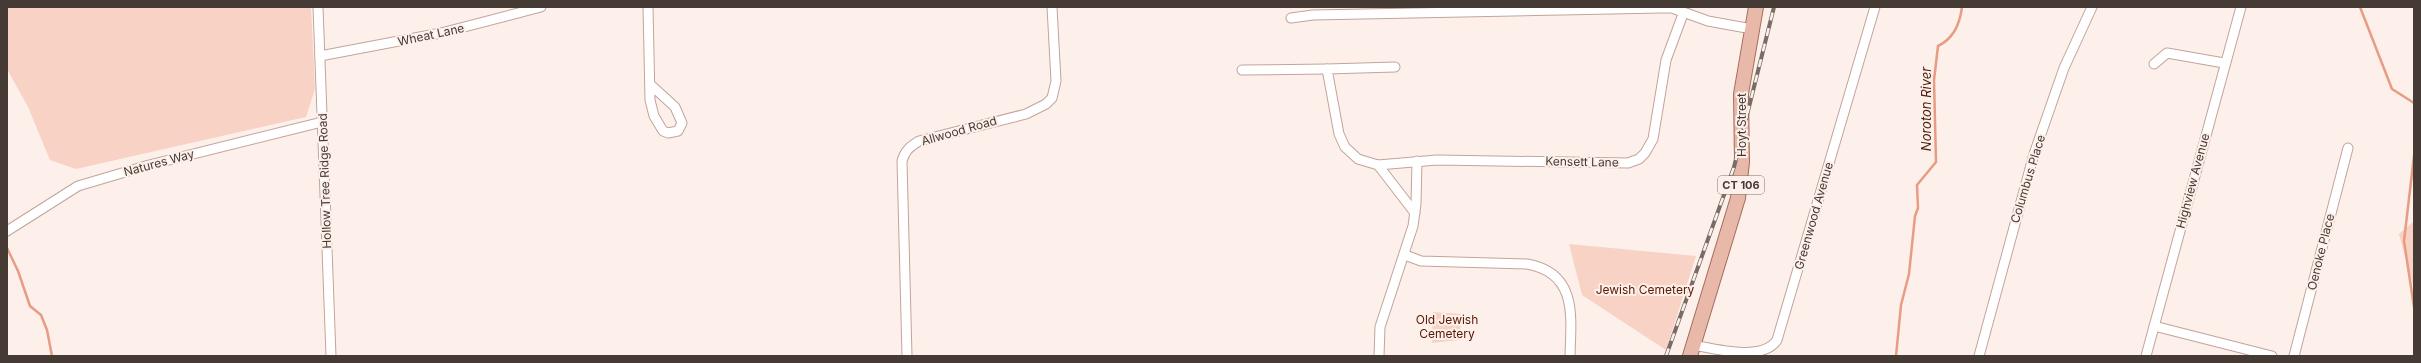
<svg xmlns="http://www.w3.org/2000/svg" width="2421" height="363" viewBox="0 0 2421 363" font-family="Inter,sans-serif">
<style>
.green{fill:#f8d2c5}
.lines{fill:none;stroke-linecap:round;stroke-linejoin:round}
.stream{stroke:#e79c83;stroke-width:2.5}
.street-casing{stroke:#c2a49a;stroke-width:11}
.primary-casing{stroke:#a56d5b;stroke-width:16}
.street{stroke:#fff;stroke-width:9}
.primary{stroke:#e8b8a9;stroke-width:14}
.rail-casing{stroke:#786c67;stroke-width:4}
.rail{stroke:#fdf0eb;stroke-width:2.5;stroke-dasharray:8;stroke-linecap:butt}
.labels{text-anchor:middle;stroke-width:4;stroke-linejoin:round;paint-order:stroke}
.shield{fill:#fdf0eb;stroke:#7d716c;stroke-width:1}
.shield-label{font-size:11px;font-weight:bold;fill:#463a35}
.street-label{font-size:12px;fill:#463a35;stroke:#fdf0eb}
.park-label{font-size:12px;fill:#581700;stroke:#fdf0eb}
.water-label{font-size:13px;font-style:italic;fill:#4c1d0c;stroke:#fdf0eb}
</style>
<rect width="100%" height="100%" fill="#fdf0eb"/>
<g class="green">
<polygon points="7,7 311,7 315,89 306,117 76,169 50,160 28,107 7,69"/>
<polygon points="2414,221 2414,289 2399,234"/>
<polygon points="1569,244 1696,256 1666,350 1582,295"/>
<polygon points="1433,312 1462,314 1459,340 1432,343"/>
</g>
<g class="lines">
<g class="stream">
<polyline points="2360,7 2392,89 2414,103"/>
<polyline points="2414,156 2404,241 2414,307"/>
<polyline points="7,248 18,271 30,306 41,315 47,330 52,356"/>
<path d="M1896 356 1901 305 1909 274 1915 216 1918 208 1917 185 1936 162 1934 80 1938 46C1953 39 1960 23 1962 7"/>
</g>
<g class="street-casing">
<g id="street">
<polyline points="318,7 331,356"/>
<polyline points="648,7 650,100 654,116 663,131 668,133 678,131 682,123 675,107 652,86"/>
<polyline points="1291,18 1313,15 1661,8 1672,8 1708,21 1752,29"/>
<polyline points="320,56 441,33 541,7"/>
<polyline points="2154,64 2167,53 2224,63"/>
<polyline points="1395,67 1327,69 1339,134 1345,147 1358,159 1378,165 1437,160 1628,163 1639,159 1645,153 1653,139 1666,60 1683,14"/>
<polyline points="1242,70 1327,69"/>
<polyline points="1378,165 1415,213"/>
<polyline points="7,231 78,186 149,165 322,122"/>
<path d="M1405 255 1421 261 1527 264C1578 273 1571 317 1570 356"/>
<polyline points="2154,326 2272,356"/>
<path d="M1693 345C1715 349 1763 362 1777 340L1875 7"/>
<path d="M907 356 902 161C905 150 910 147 919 141L1026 114 1046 104 1052 98 1056 81 1052 7"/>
<polyline points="1379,356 1380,327 1413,226 1416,204 1417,161"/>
<polyline points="1979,356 2034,154 2064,68 2092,7"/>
<polyline points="2146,356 2241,7"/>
<polyline points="2294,356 2348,148"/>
</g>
</g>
<g class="primary-casing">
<polyline id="primary" points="1690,356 1738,198 1742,162 1741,94 1756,7"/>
</g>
<use href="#street" class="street"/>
<use href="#primary" class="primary"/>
<g class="rail-casing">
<polyline id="rail" points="1666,356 1734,167 1774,7"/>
</g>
<use href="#rail" class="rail"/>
</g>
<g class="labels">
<rect class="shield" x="1718" y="176" width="46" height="18" rx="3"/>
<g class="shield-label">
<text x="1741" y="189">CT 106</text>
</g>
<g class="street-label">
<text transform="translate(431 35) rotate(-12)" y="4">Wheat Lane</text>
<text transform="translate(1742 125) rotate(-90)" y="4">Hoyt Street</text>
<text transform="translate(959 131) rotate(-16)" y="4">Allwood Road</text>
<text transform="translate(1582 162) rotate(1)" y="4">Kensett Lane</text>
<text transform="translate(159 163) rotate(-15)" y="4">Natures Way</text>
<text transform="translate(2028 179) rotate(-73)" y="4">Columbus Place</text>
<text transform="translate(325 181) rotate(-92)" y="4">Hollow Tree Ridge Road</text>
<text transform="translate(2193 181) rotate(-75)" y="4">Highview Avenue</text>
<text transform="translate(1814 216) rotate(-74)" y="4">Greenwood Avenue</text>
<text transform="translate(2321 252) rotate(-76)" y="4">Oenoke Place</text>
</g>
<g class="park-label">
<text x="1645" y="294">Jewish Cemetery</text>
<text x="1447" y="324">Old Jewish<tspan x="1447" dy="14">Cemetery</tspan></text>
</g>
<g class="water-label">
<text transform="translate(1926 109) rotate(-90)" y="5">Noroton River</text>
</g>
</g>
<rect width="2421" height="363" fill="none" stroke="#463a35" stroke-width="16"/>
</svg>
